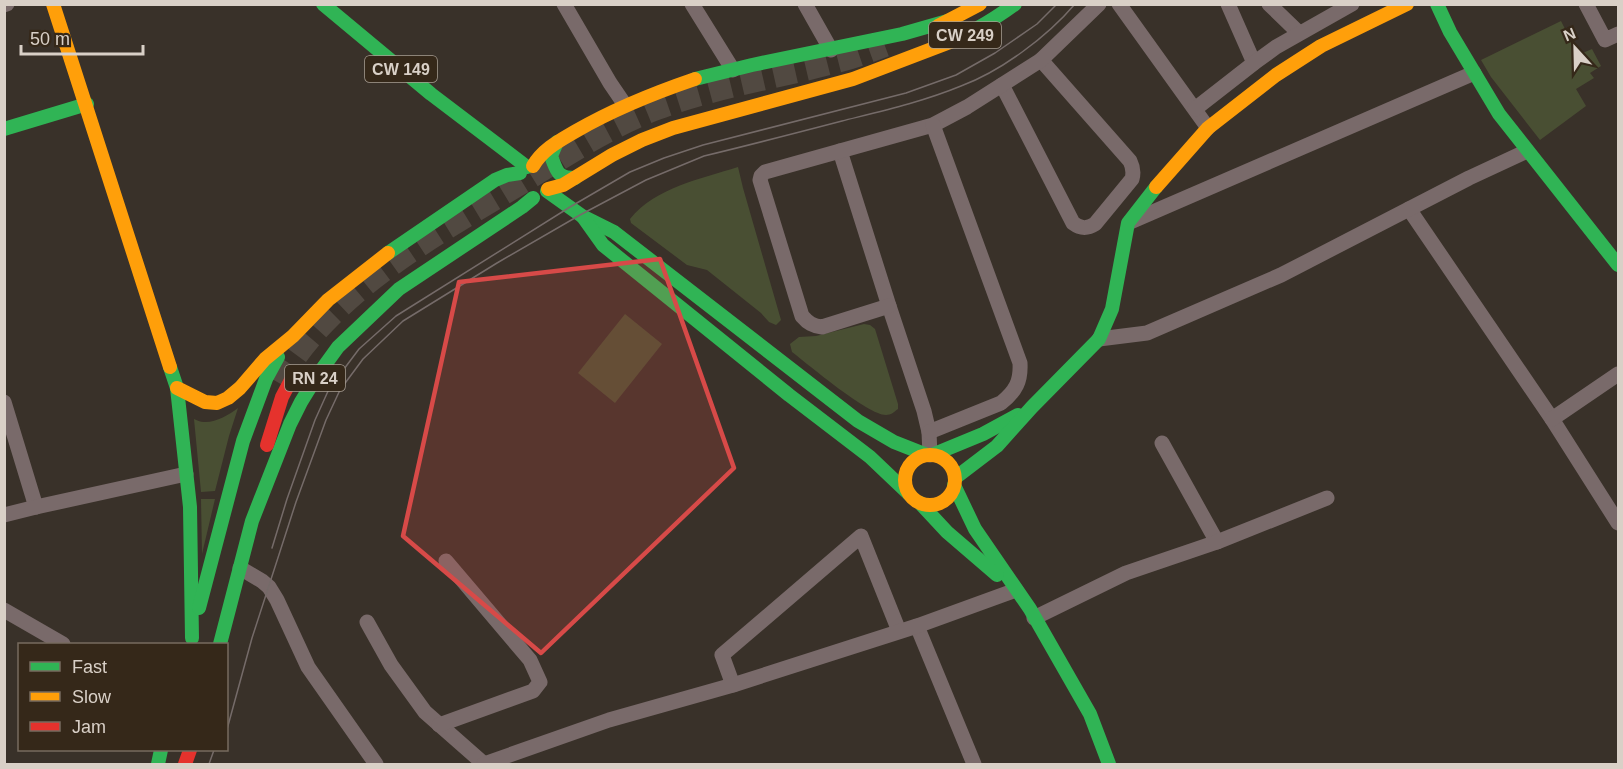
<svg xmlns="http://www.w3.org/2000/svg" width="1623" height="769" viewBox="0 0 1623 769" font-family="Arial,sans-serif">
<style>
.green{fill:#494f33}
.lines{fill:none;stroke-linecap:round;stroke-linejoin:round}
.primary-tunnel{stroke:#514941;stroke-width:22;stroke-dasharray:22 11;stroke-linecap:butt}
.street{stroke:#796a6a;stroke-width:15}
.fast{stroke:#30b455;stroke-width:14}
.slow{stroke:#ff9f0a;stroke-width:14}
.jam{stroke:#e5322d;stroke-width:14}
.tram{stroke:#756b69;stroke-width:1.5}
.marked{fill:#d74a48;fill-opacity:0.2;stroke:#d74a48;stroke-width:4.5;stroke-linejoin:round}
.labels{text-anchor:middle;stroke-width:4.5;stroke-linejoin:round;paint-order:stroke}
.shield{fill:#352819;stroke:#a89e93;stroke-width:1.5}
.shield-label{font-size:16px;font-weight:bold;fill:#d9d0c7}
</style>
<rect width="100%" height="100%" fill="#393129"/>
<g class="green">
<polygon points="1561,21 1578,55 1592,49 1601,66 1590,73 1594,78 1576,89 1586,106 1540,140 1491,77 1481,60"/>
<path d="M738 167 743 188 781 320 776 325 769 322 761 313 707 270 687 265 631 223 630 219C656 187 701 179 738 167Z"/>
<polygon points="625,314 662,344 615,403 578,373"/>
<path d="M864 324 870 325 875 329 898 404V409C894 412 891 415 886 415 868 415 809 365 792 352L790 344 799 337 816 336Z"/>
<path d="M238 408 229 436 215 491 201 492 194 419C197 420 200 422 204 422 215 423 229 415 238 408Z"/>
<polygon points="201,499 215,499 202,554"/>
</g>
<g class="lines">
<path class="primary-tunnel" d="M279 383C333 290 433 237 522 183 566 156 609 127 657 109 716 87 777 78 837 62 853 58 869 52 885 46"/>
<g class="street">
<polyline points="564,4 610,83 625,105"/>
<polyline points="692,4 733,70"/>
<polyline points="805,4 831,50"/>
<polyline points="1119,4 1208,128"/>
<polyline points="1228,4 1254,63"/>
<polyline points="1269,4 1299,33"/>
<polyline points="1586,4 1605,40 1618,34"/>
<polyline points="4,5 7,4"/>
<path d="M1002 85 1073 223C1081 229 1087 229 1095 224L1132 179C1134 172 1133 167 1130 161L1041 60"/>
<polyline points="1195,109 1254,63 1276,47 1352,4"/>
<polyline points="840,151 889,306 924,411 929,432 930,455"/>
<polyline points="1409,209 1552,419 1618,523"/>
<polyline points="1130,222 1474,73"/>
<path d="M889 306 822 327C813 326 808 323 802 316L760 180 761 176 765 172 933 125 967 107 1041 60 1099 4"/>
<polyline points="1099,339 1147,333 1281,275 1469,178 1527,151"/>
<polyline points="4,402 36,507"/>
<polyline points="1552,419 1618,374"/>
<path d="M929 432 1001 403C1016 391 1021 381 1020 363L933 125"/>
<polyline points="1162,443 1217,542"/>
<polyline points="4,515 36,507 186,474"/>
<polyline points="240,568 262,581 269,587 277,600 308,667 376,764"/>
<polyline points="4,610 63,644"/>
<polyline points="1034,618 1126,573 1217,542 1327,498"/>
<polyline points="367,622 391,665 425,712 484,764"/>
<polyline points="917,626 974,764"/>
<polyline points="733,685 722,655 861,536 899,631"/>
<polyline points="439,725 533,691 540,682 530,660 446,561"/>
<polyline points="484,764 609,720 733,685 917,626 1016,590"/>
</g>
<g class="fast">
<polyline points="323,4 431,94 527,167"/>
<polyline points="1437,4 1450,32 1499,114 1618,265"/>
<path d="M945 43C971 34 993 20 1015 4"/>
<polyline points="695,79 752,65 902,34 951,20"/>
<polyline points="4,129 87,104"/>
<path d="M557 142 551 156C557 171 557 178 575 178"/>
<polyline points="547,191 582,216 614,232 858,421 894,442 927,455"/>
<polyline points="583,217 603,245 789,395 870,457 910,495"/>
<polyline points="388,253 495,180 507,175 520,173"/>
<polyline points="170,367 177,388 190,507 192,638"/>
<polyline points="932,455 983,434 1018,415"/>
<polyline points="955,478 997,446 1032,407 1099,339 1112,309 1128,223 1156,187"/>
<polyline points="954,485 975,529 1030,609 1090,714 1109,764"/>
<polyline points="920,503 947,532 997,575"/>
<polyline points="199,608 243,441 266,379 278,357"/>
<polyline points="220,644 252,521 290,424 301,402 317,376 338,347 399,289 522,207 533,198"/>
<polyline points="158,764 161,750"/>
</g>
<g class="slow">
<polyline points="53,4 170,367"/>
<polyline points="938,26 980,4"/>
<path d="M533 166C543 149 559 141 576 131 614 109 654 93 695 79"/>
<polyline points="1156,187 1208,128 1276,75 1321,46 1407,4"/>
<polyline points="548,189 563,185 612,155 642,140 673,128 853,79 958,39"/>
<polyline points="177,388 205,402 217,403 228,398 240,388 265,359 293,336 328,300 388,253"/>
<circle cx="930" cy="480" r="25"/>
</g>
<g class="jam">
<polyline points="267,445 282,397 291,380"/>
<polyline points="185,764 190,750"/>
</g>
<g class="tram">
<polyline points="272,548 287,499 315,420 329,389 359,349 396,316 570,207 630,172 664,158 703,145 906,93 956,75 995,53 1037,24 1057,4"/>
<path d="M226 733 252 638 296 502 326 420 340 390 363 359 403 321 497 263 580 215 646 180 704 156C750 145 796 133 842 121 882 111 922 102 961 86 1001 71 1047 37 1075 4"/>
<polyline points="209,764 214,750"/>
</g>
</g>
<path class="marked" d="M660 259 734 468 541 653 403 536 459 282Z"/>
<g class="labels">
<g class="shield">
<rect x="929" y="22" width="72" height="26" rx="4.5"/>
<rect x="365" y="56" width="72" height="26" rx="4.5"/>
<rect x="285" y="365" width="60" height="26" rx="4.5"/>
</g>
<g class="shield-label">
<text x="965" y="41">CW 249</text>
<text x="401" y="75">CW 149</text>
<text x="315" y="384">RN 24</text>
</g>
</g>
<rect width="1623" height="769" fill="none" stroke="#d9d0c7" stroke-width="12"/>
<rect x="18" y="643" width="210" height="108" fill="#352819" stroke="#776b5f" stroke-width="1.5"/>
<rect x="30" y="662" width="30" height="9" fill="#30b455" stroke="#776b5f" stroke-width="1.5"/>
<text x="72" y="673" font-size="18" fill="#d9d0c7">Fast</text>
<rect x="30" y="692" width="30" height="9" fill="#ff9f0a" stroke="#776b5f" stroke-width="1.5"/>
<text x="72" y="703" font-size="18" fill="#d9d0c7">Slow</text>
<rect x="30" y="722" width="30" height="9" fill="#e5322d" stroke="#776b5f" stroke-width="1.5"/>
<text x="72" y="733" font-size="18" fill="#d9d0c7">Jam</text>
<g transform="translate(1575 48) rotate(338)" stroke="#352819" stroke-width="4.5" paint-order="stroke">
<path d="M0-4.5L10 22L0 15L-10 22Z" fill="#d9d0c7"/>
<text y="-9" font-size="16" font-weight="bold" text-anchor="middle" fill="#d9d0c7">N</text>
</g>
<path d="M21 45v9h122v-9" fill="none" stroke="#d9d0c7" stroke-width="3"/>
<text x="30" y="45" font-size="18" fill="#d9d0c7" stroke="#352819" stroke-width="4.5" paint-order="stroke">50 m</text>
</svg>
